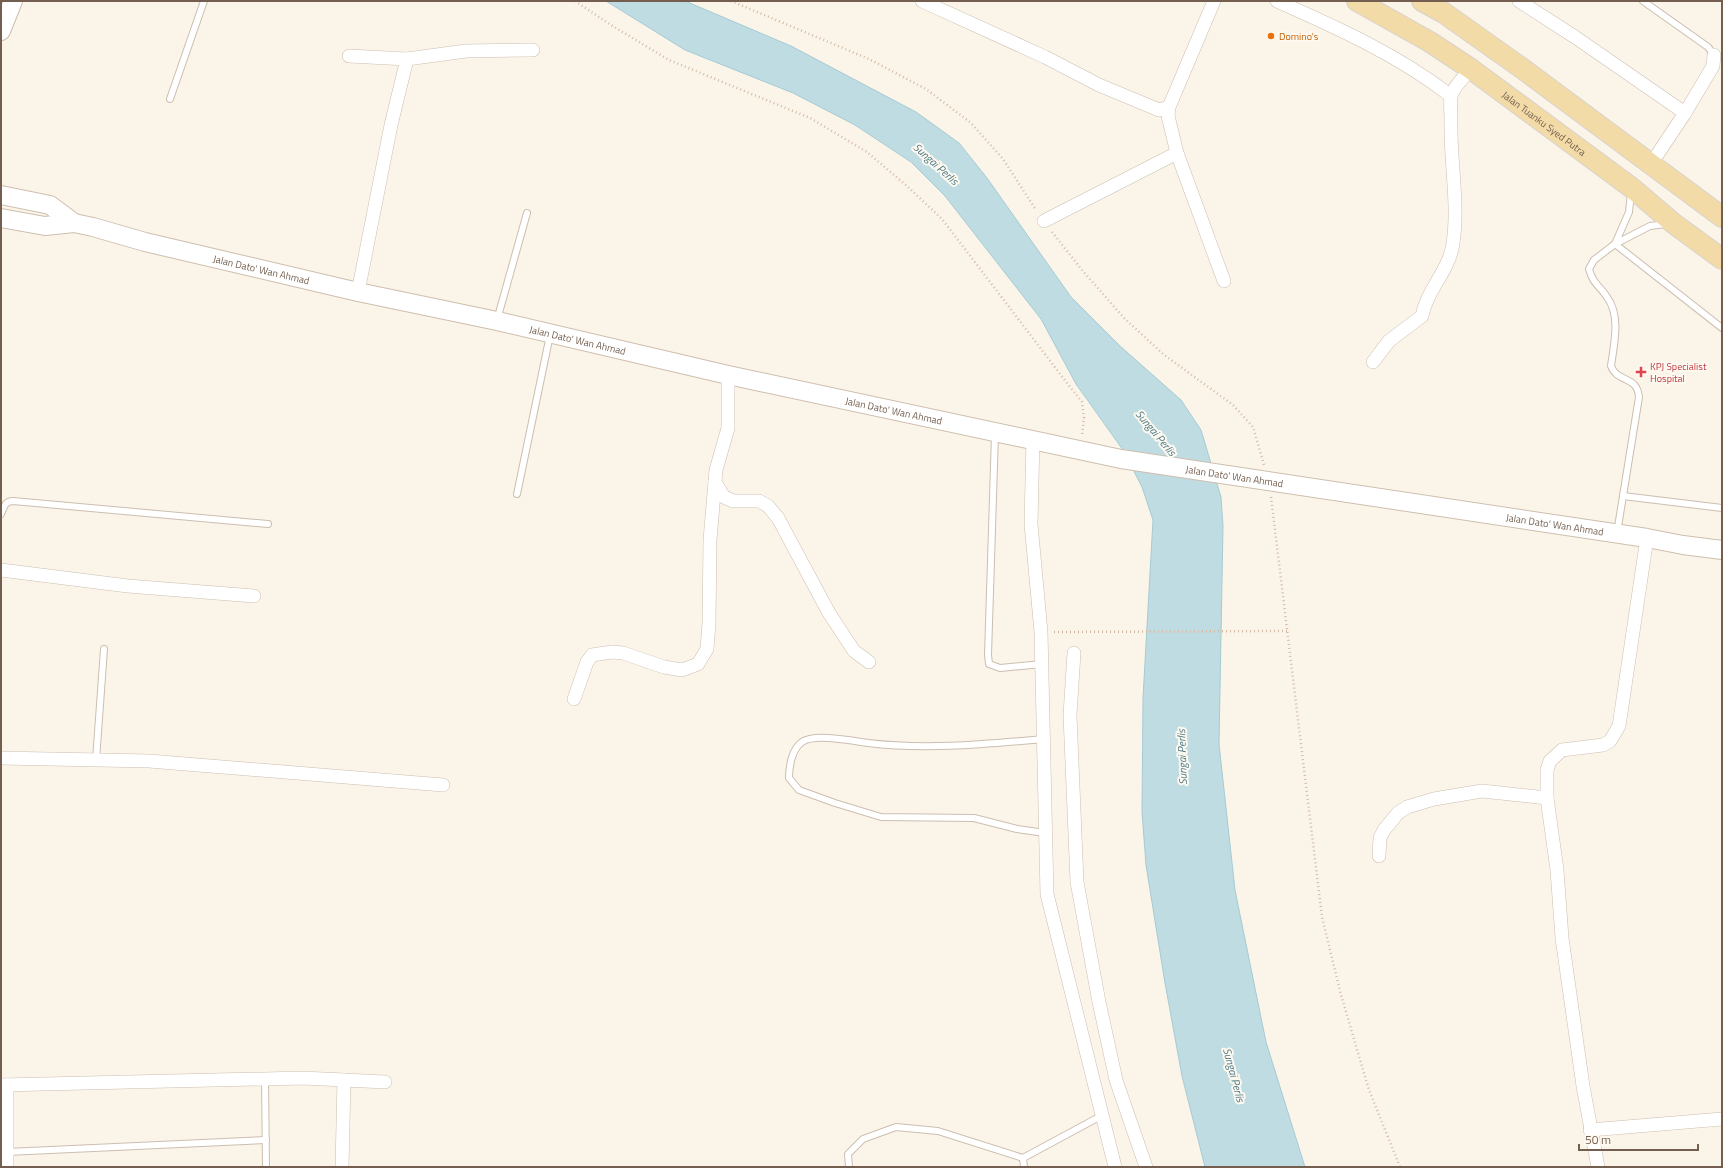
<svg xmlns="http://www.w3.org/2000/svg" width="1723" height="1168" viewBox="0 0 1723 1168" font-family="'Titillium Web',sans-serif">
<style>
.water{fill:#bfdce3;stroke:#a6cad4}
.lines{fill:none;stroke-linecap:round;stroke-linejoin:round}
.lane-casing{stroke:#ccbeb0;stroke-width:8}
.street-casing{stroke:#ccbeb0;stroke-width:14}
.secondary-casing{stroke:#cebeae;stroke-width:20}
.primary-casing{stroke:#d8d2ce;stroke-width:22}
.path{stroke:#d3baa6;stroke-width:2.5;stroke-dasharray:1 3;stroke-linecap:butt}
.lane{stroke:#fff;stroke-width:6}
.street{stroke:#fff;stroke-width:13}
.secondary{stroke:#fff;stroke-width:18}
.primary{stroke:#f3dba8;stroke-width:20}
.food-dot{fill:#e8710a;stroke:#fef9f0;stroke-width:1.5}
.health-dot{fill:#e0444e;stroke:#fef9f0;stroke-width:1.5}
.labels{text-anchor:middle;stroke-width:4;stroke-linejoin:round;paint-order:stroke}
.food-label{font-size:10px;fill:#c56008;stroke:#fef9f0;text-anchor:start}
.street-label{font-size:10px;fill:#735e4f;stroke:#fef9f0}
.health-label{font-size:10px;fill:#be3a42;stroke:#fef9f0;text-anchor:start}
.water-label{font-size:11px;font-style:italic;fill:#4a7885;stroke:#fef9f0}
</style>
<rect width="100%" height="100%" fill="#fbf5e9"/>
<polygon class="water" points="606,1 685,1 791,46 916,112 959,143 987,178 1071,297 1120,346 1181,400 1201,430 1221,497 1223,526 1219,744 1235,890 1266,1042 1305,1167 1205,1167 1182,1076 1165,983 1146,865 1142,812 1143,698 1153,520 1142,487 1123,450 1076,384 1041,319 945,196 911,162 855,125 793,93 685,50"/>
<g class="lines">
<g class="lane-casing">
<g id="lane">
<polyline points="1643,1 1708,47 1714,55"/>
<polyline points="170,99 204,1"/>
<polyline points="1615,244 1722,328"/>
<polyline points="1615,244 1629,212 1631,193"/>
<polyline points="497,320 527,213"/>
<polyline points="995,434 988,655 989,664 1000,668 1042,664"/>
<polyline points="517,494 550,335"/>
<polyline points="1623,496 1722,508"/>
<path d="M1 514C4 507 5 501 13 501L268 524"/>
<path d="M1617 533 1639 397C1637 375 1617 383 1611 366 1614 344 1621 316 1607 297 1599 285 1593 284 1589 269L1594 260 1615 244 1650 226 1666 224"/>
<path d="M1044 739C986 744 927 750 868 743 853 741 815 733 802 742 792 749 789 766 789 778L799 790 835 803 881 817 974 818 1017 829 1045 833"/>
<polyline points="96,760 104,649"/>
<polyline points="265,1079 266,1167"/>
<polyline points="7,1152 266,1140"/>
<polyline points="1023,1158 1024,1167"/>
<polyline points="849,1167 848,1154 863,1139 896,1127 938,1131 1023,1158 1101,1116"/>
</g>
</g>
<g class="street-casing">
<g id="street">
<polyline points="922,1 1045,57 1099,85 1159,110 1169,107"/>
<polyline points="1214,1 1169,107 1168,116 1177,153 1224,281"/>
<path d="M1277 1C1338 28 1398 55 1451 96"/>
<polyline points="1519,1 1575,37 1685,113"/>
<polyline points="349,56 407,59"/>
<polyline points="1651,164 1685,113 1713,66 1714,55"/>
<polyline points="1044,221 1177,153"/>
<polyline points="358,292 391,125 407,59 466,51 533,50"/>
<path d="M1373 362 1389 341 1422 316C1427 289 1450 270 1453 243 1459 204 1450 161 1451 121 1451 113 1450 103 1451 96 1454 86 1464 77 1471 69"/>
<polyline points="1033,439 1031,524 1041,632 1047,894 1115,1167"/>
<polyline points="715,482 724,497 733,501 759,501 768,506 778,518 829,613 854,651 869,662"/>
<polyline points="1,570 128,586 254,596"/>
<polyline points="1074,653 1070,715 1077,882 1099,1002 1116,1080 1146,1167"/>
<polyline points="574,699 587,662 592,655 612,652 623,653 664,667 682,670 698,664 707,649 709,623 710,540 716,470 728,428 728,375"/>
<polyline points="1,758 149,761 443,785"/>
<polyline points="1379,856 1380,838 1384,830 1398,813 1407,807 1434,799 1482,791 1547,798"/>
<polyline points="1,1085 303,1078 385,1082"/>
<polyline points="7,1085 7,1167"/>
<polyline points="1590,1130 1722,1119"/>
<polyline points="342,1167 344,1080"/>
<polyline points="1598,1167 1583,1086 1562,938 1557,870 1547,798 1547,770 1550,761 1562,750 1603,745 1610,741 1619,726 1647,538"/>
</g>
</g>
<g class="secondary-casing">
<g id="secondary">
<polyline points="1,31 13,1"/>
<polyline points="1,195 50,205 74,223"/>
<path id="s1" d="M1 218 45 226 74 223 93 227 145 242 358 292 497 321 728 375 1121 459 1647 538 1683 545 1722 550"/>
</g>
</g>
<g class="primary-casing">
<g id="primary">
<path id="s2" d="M1357 1 1430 42 1471 69 1632 188 1673 223 1722 259"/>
<polyline points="1422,1 1444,13 1523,69 1722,217"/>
</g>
</g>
<g class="path">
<polyline points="575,1 611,25 669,60 810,118 867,152 907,186 942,219 1067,383 1082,402 1084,418 1082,435"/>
<polyline points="731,1 869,59 926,89 971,123 1003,159 1036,210"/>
<polyline points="1052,232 1082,270 1124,318 1163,354 1233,405 1253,427 1264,465"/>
<polyline points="1271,497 1322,917 1341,995 1369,1090 1400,1167"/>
<polyline points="1054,632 1287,631"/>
</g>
<use href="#lane" class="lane"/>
<use href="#street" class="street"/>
<use href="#secondary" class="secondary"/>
<use href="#primary" class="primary"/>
</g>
<circle class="food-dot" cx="1271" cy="36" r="4"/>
<path class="health-dot" d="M1639 366h4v4h4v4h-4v4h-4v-4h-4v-4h4z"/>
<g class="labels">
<g class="food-label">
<text x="1279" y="40">Domino's</text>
</g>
<g class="street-label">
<text dy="4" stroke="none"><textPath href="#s2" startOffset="224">Jalan Tuanku Syed Putra</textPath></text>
<text dy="4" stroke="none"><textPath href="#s1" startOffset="267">Jalan Dato' Wan Ahmad</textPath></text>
<text dy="4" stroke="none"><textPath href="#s1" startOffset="591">Jalan Dato' Wan Ahmad</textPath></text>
<text dy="4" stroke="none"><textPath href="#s1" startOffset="915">Jalan Dato' Wan Ahmad</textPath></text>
<text dy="4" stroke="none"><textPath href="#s1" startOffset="1262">Jalan Dato' Wan Ahmad</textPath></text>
<text dy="4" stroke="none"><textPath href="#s1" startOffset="1586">Jalan Dato' Wan Ahmad</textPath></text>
</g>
<g class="health-label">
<text x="1650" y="370">KPJ Specialist<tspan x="1650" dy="12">Hospital</tspan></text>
</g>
<g class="water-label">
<text transform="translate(936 164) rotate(42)" y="4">Sungai Perlis</text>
<text transform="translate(1156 433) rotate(50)" y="4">Sungai Perlis</text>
<text transform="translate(1182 757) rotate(-92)" y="4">Sungai Perlis</text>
<text transform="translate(1234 1075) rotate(75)" y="4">Sungai Perlis</text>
</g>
</g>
<rect width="1723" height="1168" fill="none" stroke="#735e4f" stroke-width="4"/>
<path d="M1579 1144v6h119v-6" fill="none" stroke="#735e4f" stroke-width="2"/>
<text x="1585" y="1144" font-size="12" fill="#735e4f" stroke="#fef9f0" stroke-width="3" paint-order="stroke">50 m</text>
</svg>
